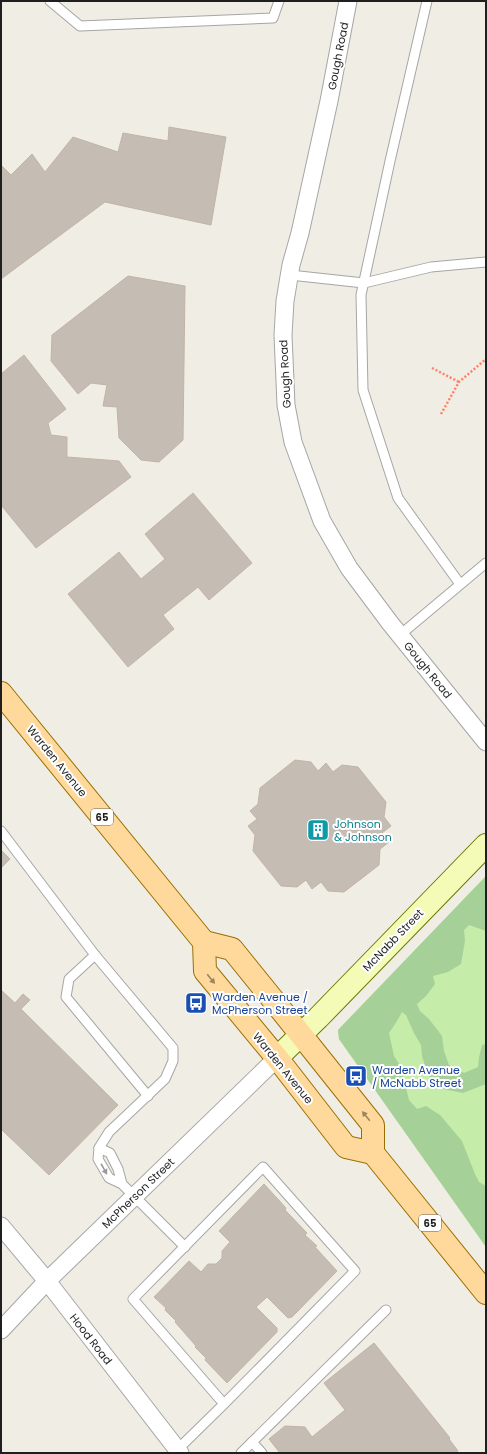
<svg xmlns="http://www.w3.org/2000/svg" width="487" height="1454" viewBox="0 0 487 1454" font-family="Poppins,sans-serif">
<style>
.grass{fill:#c6eca9}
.forest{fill:#a5d098}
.building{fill:#c5bcb4;stroke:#c2b4a6}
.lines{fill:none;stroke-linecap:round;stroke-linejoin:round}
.lane-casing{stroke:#a6a6a6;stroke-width:11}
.street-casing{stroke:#a6a6a6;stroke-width:19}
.secondary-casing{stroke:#667a01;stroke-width:24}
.primary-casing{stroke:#997000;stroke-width:24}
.path{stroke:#fe8067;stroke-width:2.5;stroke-dasharray:2 2;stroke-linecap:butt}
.lane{stroke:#fff;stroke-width:9}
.street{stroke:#fff;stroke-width:17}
.secondary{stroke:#f4fbb7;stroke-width:22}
.primary{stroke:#ffd99b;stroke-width:22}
.oneway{fill:#9a8563}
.oneway2{fill:#9a9a9a}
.labels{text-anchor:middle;stroke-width:4;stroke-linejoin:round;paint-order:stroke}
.shield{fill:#fff;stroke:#626262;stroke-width:1}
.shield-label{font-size:10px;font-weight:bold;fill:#1f1f1f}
.street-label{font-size:11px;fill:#1f1f1f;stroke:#fff}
.culture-label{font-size:11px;fill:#0d838f;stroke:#fff;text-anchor:start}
.transit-label{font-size:11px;fill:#164399;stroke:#fff;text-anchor:start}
</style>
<rect width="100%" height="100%" fill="#f0ede5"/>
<polygon class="grass" points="486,876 486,1247 339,1039 338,1030"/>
<polygon class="forest" points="486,876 486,931 469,925 464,930 465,941 461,964 448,972 433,976 435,984 426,996 417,1004 420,1011 429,1019 442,1036 444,1051 449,1065 464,1073 478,1067 479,1057 482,1045 486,1044 486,1084 463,1093 443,1089 428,1075 422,1056 421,1045 414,1033 406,1015 402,1012 397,1021 389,1033 394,1056 401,1067 409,1100 417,1109 426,1106 440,1115 462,1141 475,1174 479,1182 486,1186 486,1247 339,1039 338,1030"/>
<g class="building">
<polygon points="169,127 226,137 211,225 105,202 1,279 1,165 11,175 32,154 45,172 73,137 118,152 123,133 168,141"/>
<polygon points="128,276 185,286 183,440 159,462 141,460 119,438 117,407 103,406 107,385 91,383 78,394 51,361 52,335"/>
<polygon points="24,355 66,409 48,423 51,435 67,437 67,457 119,461 131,477 36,548 1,505 1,374"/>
<polygon points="193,493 252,563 209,600 198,587 163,615 174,629 128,667 68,594 119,552 141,579 165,559 145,534"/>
<polygon points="295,760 311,762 318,771 326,763 333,772 342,765 358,767 386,802 384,817 391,826 382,833 389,842 380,849 379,865 344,892 328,891 321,882 312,889 306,880 297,887 281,886 253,851 255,835 248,826 257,819 250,811 258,804 260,788"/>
<polygon points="1,850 10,859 1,868"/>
<polygon points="1,990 15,1003 23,994 30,1000 21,1009 118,1105 49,1175 1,1129"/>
<polygon points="264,1184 286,1208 285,1210 307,1233 305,1235 317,1246 315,1247 337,1271 292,1317 288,1318 267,1297 256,1307 277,1328 277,1332 227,1383 205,1360 206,1358 195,1347 196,1346 175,1322 176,1321 165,1310 166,1308 154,1297 189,1261 201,1272 208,1264 216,1264 222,1258 222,1251 230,1242 219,1231"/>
<polygon points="374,1343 450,1438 449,1439 458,1451 455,1453 280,1453 269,1439 285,1426 305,1427 312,1437 345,1410 324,1383"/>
</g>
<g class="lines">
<g class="lane-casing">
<g id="lane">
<polyline points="50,1 80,26 273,18 279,1"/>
<polyline points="427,1 390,161 361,295 363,390 398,498 460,584"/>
<polyline points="290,275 364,283 431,267 486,262"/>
<polyline points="400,635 486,563"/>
<polyline points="1,831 95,955 173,1048 173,1061 165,1079 109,1132 99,1148"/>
<polyline points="95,955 69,979 66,997 148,1096"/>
<polyline points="122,1184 118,1169 110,1153 99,1148 98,1159 109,1178 122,1184 185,1247"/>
<polyline points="252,1442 262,1453"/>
<polyline points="177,1450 224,1404 355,1271 263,1167 133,1299 224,1404"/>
<polyline points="241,1453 386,1310"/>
</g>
</g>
<g class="street-casing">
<g id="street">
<polyline points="348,1 329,101 300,233 291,265 285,301 283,335 286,405 293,442 322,521 349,568 390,623 486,742"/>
<polyline points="1,1226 47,1281 180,1453"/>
<polyline points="1,1330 47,1281 277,1058"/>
</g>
</g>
<g class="secondary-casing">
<polyline id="secondary" points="277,1058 318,1018 486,845"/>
</g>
<g class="primary-casing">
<g id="primary">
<polyline points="1,693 204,942 205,971 277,1058 346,1147 373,1153"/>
<polyline points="204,942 232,949 278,1006 373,1125 373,1153 486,1293"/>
</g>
</g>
<g class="path">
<polyline points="432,368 459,382"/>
<polyline points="441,414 459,382 486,359"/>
</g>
<use href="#lane" class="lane"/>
<use href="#street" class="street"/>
<use href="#secondary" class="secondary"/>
<use href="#primary" class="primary"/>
</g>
<defs><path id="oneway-solid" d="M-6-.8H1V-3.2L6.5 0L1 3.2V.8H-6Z"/></defs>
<g class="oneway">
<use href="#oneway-solid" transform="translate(211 979) rotate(51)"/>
<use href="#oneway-solid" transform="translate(366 1116) rotate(-129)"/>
</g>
<use class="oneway2" href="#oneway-solid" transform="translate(104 1169) rotate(61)"/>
<defs>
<g id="building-square" transform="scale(1.15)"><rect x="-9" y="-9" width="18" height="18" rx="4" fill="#0f9aa8" stroke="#fff"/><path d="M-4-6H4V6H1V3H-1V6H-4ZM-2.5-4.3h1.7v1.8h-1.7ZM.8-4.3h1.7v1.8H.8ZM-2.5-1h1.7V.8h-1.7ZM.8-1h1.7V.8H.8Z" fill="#fff"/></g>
<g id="bus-square" transform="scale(1.15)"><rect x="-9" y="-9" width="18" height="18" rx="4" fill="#1a4fb4" stroke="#fff"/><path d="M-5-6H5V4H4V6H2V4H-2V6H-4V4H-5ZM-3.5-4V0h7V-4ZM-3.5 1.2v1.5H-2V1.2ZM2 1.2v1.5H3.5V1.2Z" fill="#fff"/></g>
</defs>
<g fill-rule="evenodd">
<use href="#building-square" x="318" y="830"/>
<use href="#bus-square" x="196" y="1003"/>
<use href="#bus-square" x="356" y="1076"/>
</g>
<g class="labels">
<g class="shield">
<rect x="91" y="809" width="22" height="16" rx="3"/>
<rect x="419" y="1215" width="22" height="16" rx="3"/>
</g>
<g class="shield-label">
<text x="102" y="821">65</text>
<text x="430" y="1227">65</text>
</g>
<g class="street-label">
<text transform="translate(338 56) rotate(-79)" y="4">Gough Road</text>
<text transform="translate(285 374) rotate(-93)" y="4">Gough Road</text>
<text transform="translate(428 670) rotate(51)" y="4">Gough Road</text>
<text transform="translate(57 761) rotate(51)" y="4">Warden Avenue</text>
<text transform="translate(393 940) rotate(-46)" y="4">McNabb Street</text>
<text transform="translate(283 1068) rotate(51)" y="4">Warden Avenue</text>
<text transform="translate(138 1193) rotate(-44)" y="4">McPherson Street</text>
<text transform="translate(91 1339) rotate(52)" y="4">Hood Road</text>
</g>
<g class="culture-label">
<text x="334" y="828">Johnson<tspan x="334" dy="13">&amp; Johnson</tspan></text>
</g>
<g class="transit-label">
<text x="212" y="1001">Warden Avenue /<tspan x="212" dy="13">McPherson Street</tspan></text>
<text x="372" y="1074">Warden Avenue<tspan x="372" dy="13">/ McNabb Street</tspan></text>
</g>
</g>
<rect width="487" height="1454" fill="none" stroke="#1f1f1f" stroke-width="4"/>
</svg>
